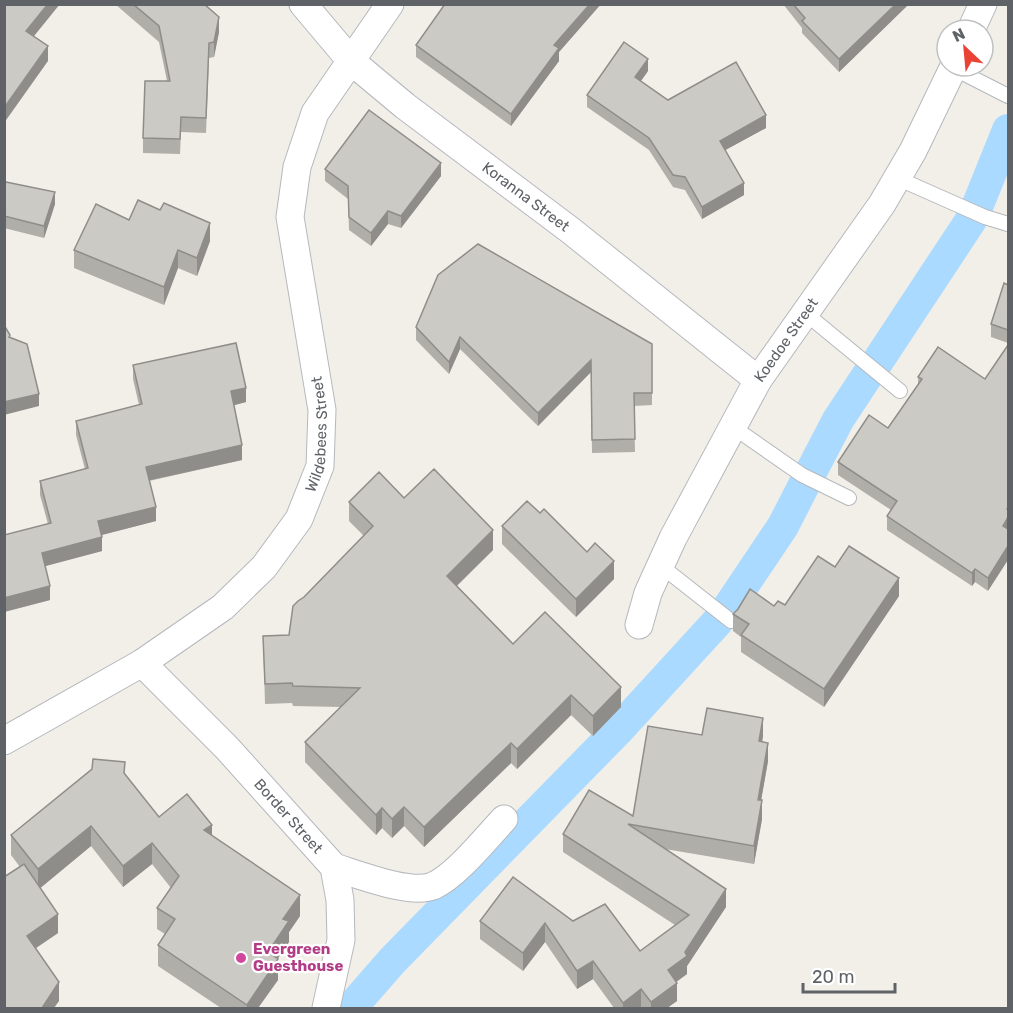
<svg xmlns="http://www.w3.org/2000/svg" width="1013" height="1013" viewBox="0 0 1013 1013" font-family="Rubik,sans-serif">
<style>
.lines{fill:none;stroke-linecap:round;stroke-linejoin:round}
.canal{stroke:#aadaff;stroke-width:32}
.service-casing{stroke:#b5b8bc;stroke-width:16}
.minor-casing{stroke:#b5b8bc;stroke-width:29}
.service{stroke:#fff;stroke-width:14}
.minor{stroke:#fff;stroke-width:27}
.wall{fill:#afaea9}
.shaded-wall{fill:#8f8d8a}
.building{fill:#cccac5;stroke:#8f8d8a;stroke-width:1.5}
.hotel-dot{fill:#d1479c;stroke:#fff;stroke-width:2}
.labels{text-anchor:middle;stroke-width:4.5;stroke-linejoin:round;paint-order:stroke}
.street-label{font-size:15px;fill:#5f6368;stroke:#fff}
.hotel-label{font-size:15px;font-weight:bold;fill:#b23c85;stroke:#fff;text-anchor:start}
</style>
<rect width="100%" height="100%" fill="#f1efe8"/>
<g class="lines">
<g class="canal">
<polyline points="977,207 1008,130"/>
<polyline points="876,364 971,220"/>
<polyline points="812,470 838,420 867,376"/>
<polyline points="728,608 783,526 805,483"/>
<polyline points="351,1008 392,961 620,728 718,621"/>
</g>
<g class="service-casing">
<g id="service">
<polyline points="953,68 1008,96"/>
<polyline points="897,178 985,217 1008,224"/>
<polyline points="805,313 900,391"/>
<polyline points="733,427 802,475 849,498"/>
<polyline points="661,566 731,621"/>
</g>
</g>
<g class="minor-casing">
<g id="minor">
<path id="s1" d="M303 4 351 61 405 106 570 230 758 380"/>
<polyline points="971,30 983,4"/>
<path id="s2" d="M639 625 648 593 673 538 758 380 882 204 913 151 954 66"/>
<path id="s3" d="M142 663 227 748 334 867 340 900 341 940 326 1008"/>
<path id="s4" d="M4 741 142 663 223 607 264 567 299 519 320 466 322 410 290 217 297 167 315 113 390 4"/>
<path d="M334 867C357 874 410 895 433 886 456 876 486 838 504 819"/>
</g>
</g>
<use href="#service" class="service"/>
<use href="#minor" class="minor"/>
</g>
<g class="wall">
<polygon points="115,4 204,4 219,32 214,57 209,58 206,133 181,132 180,154 143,153 143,138 167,81 159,42"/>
<polygon points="445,4 601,4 559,52 559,61 511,126 416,57 416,45"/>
<polygon points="783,4 909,4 839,72 802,33 802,28"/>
<polygon points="648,71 641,81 668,100 766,128 725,150 744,195 702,219 685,190 673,187 649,150 587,107 587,95"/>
<polygon points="325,169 441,176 401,228 388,224 371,246 349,230 348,199 325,181"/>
<polygon points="4,185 55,204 44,238 4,228"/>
<polygon points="129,220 210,241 197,276 178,268 164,305 74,268 74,250"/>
<polygon points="1008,285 1008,343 991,337 991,324"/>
<polygon points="416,327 652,344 652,405 634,406 635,452 592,453 591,372 538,426 460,349 449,374 416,340"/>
<polygon points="1008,345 988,591 975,582 972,586 887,530 887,516 891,510 838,475 838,462 888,428 918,385 918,377 985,379"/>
<polygon points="133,365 246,402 234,405 242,460 149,481 156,521 101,535 102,551 45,566 50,600 4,612 4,535 48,524 40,495 40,481 85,469 76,435 76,421 139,405 133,379"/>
<polygon points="404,498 493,550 457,586 513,644 621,707 593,736 571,715 517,769 511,763 424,847 404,826 392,838 382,828 376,835 305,762 305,742 341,707 293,706 292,703 265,704 263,636 289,635 304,597 364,536 349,521 349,502"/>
<polygon points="502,526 614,579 576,617 502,544"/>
<polygon points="835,567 899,596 824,707 741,652 741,637 733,631 733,614 774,606 785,605"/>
<polygon points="702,735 763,736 762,742 768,761 761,800 762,819 754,864 665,849 726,907 687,966 687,974 676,982 677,1001 667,1008 642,1008 641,1007 640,1008 614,1008 593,979 577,989 545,942 523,971 480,939 480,921 573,921 640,951 675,925 563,852 563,834 633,816"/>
<polygon points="125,775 159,817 212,836 300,916 289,932 289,942 278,958 278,980 258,1008 221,1008 158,966 158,945 165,934 157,929 157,908 171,888 152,864 123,887 91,846 40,888 58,933 36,948 59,1001 4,1008 20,867 11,855 11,835"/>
</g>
<g class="shaded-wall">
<polygon points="48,4 60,4 26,46 26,31"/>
<polygon points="590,4 601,4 559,52 559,61 511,126 511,114 554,45"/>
<polygon points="896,4 909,4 839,72 839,59"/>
<polygon points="219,17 219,32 214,57 214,42"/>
<polygon points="48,46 48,61 4,123 4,108"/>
<polygon points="648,59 648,71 635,89 635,77"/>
<polygon points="766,115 766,128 720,153 720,141"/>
<polygon points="441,163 441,176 401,228 401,216"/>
<polygon points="744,183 744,195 702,219 702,207"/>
<polygon points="55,192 55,204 44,238 44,226"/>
<polygon points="388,211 388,224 371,246 371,233"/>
<polygon points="210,223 210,241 197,276 197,258"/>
<polygon points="178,250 178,268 164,305 164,287"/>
<polygon points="460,337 460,349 449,374 449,362"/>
<polygon points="591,360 591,372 538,426 538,413"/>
<polygon points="246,388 246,402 231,406 231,391"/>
<polygon points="39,394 39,406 4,415 4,402"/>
<polygon points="242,445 242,460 146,481 146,467"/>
<polygon points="156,507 156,521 98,536 98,521"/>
<polygon points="1008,507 1008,531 1003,526"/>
<polygon points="493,530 493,550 447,595 447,576"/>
<polygon points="102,537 102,551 42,567 42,553"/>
<polygon points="1008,546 1008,560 988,591 988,578"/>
<polygon points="614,561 614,579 576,617 576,599"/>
<polygon points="975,569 975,582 972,586 972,573"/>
<polygon points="899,578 899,596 824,707 824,689"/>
<polygon points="50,586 50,600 4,612 4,598"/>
<polygon points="621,687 621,707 593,736 593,716"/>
<polygon points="571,695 571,715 517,769 517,749"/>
<polygon points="763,718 763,736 759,759 759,741"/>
<polygon points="511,743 511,763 424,847 424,827"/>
<polygon points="768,743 768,761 758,818 758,800"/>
<polygon points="762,800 762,819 754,864 754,846"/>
<polygon points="404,807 404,826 392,838 392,819"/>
<polygon points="382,808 382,828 376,835 376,815"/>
<polygon points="212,825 212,846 204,830"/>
<polygon points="91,826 91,846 38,890 38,869"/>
<polygon points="152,843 152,864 123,887 123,866"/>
<polygon points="726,889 726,907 687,966 687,974 668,988 668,970 685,952"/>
<polygon points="300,895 300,916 289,932 289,942 268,973 268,952 283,919"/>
<polygon points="58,914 58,933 27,954 27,936"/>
<polygon points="545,923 545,942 523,971 523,953"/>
<polygon points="278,959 278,980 258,1008 247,1008 247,1005"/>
<polygon points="593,961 593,979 577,989 577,971"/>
<polygon points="59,982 59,1001 54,1008 42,1008"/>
<polygon points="677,983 677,1001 667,1008 651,1008 651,1002"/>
<polygon points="641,989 641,1007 640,1008 623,1008 623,1003"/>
</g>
<g class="building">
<polygon points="4,4 48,4 26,31 48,46 4,108"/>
<polygon points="133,4 204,4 219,17 214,42 209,43 206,118 181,117 180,139 143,138 145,81 170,81 159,26"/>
<polygon points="445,4 590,4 554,45 559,48 511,114 416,45"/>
<polygon points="793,4 896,4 839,59 802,21 805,18"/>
<polygon points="624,42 648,59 635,77 668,100 736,62 766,115 720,141 744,183 702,207 685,177 673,175 649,138 587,95"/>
<polygon points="369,110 441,163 401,216 388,211 371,233 349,217 348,186 325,169"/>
<polygon points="6,182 55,192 44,226 4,216 4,185"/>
<polygon points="138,200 160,210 164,203 210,223 197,258 178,250 164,287 74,250 96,204 129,220"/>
<polygon points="478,244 652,344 652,393 634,393 635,439 592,440 591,360 538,413 460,337 449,362 416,327 438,275"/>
<polygon points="1004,283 1008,285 1008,330 991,324"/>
<polygon points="4,325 10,335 9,337 27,344 39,394 4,402"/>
<polygon points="236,343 246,388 231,391 242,445 146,467 156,507 98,521 102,537 42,553 50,586 4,598 4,535 51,523 40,481 88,468 76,421 142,404 133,365"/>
<polygon points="1008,345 1008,507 1007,509 1008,510 1008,517 1003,526 1008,529 1008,546 988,578 975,569 972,573 887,516 897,501 838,462 869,415 888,428 922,379 918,377 938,347 985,379"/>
<polygon points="434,469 493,530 447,576 513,644 545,612 621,687 593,716 571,695 517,749 511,743 424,827 404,807 392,819 382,808 376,815 305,742 360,688 293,686 292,683 265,684 263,636 289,635 293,606 298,601 304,597 373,526 349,502 379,472 404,498"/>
<polygon points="527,501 540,513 544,509 587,552 595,543 614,561 576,599 502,526"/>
<polygon points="849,546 899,578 824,689 741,635 749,624 733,614 738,609 750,589 774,606 778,601 785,605 818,556 835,567"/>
<polygon points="707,708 763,718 759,741 768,743 758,800 762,800 754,846 628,824 726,889 685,952 687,956 668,970 677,983 651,1002 641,989 623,1003 593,961 577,971 545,923 523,953 480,921 513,877 573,921 605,904 640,951 689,915 563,834 589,790 633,816 648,726 702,735"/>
<polygon points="93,759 125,762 124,773 159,817 187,794 212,825 204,830 300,895 283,919 289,921 268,952 278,959 247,1005 158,945 175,919 157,908 179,876 152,843 123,866 91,826 38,869 11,835 92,769"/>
<polygon points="24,864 58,914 27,936 59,982 42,1008 4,1008 4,877"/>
</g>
<circle class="hotel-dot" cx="241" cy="958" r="6"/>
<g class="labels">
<g class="street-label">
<text dy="5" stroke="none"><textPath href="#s1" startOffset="296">Koranna Street</textPath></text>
<text dy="5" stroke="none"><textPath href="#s2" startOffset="322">Koedoe Street</textPath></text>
<text dy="5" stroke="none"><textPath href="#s4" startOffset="462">Wildebees Street</textPath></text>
<text dy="5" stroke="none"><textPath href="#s3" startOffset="212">Border Street</textPath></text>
</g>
<g class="hotel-label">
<text x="253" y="954">Evergreen<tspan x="253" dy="17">Guesthouse</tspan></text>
</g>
</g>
<rect width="1013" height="1013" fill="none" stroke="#5f6368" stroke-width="12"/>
<g transform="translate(965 48) rotate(334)"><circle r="28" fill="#ffffff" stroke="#bfc1c3" stroke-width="1.5"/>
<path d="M0-4.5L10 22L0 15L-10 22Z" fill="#ea4335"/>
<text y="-9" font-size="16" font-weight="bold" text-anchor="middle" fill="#5f6368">N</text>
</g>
<path d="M803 983v9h92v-9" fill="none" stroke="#5f6368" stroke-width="3"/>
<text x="812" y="983" font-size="18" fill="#5f6368" stroke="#ffffff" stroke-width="4.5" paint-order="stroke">20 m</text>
</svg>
